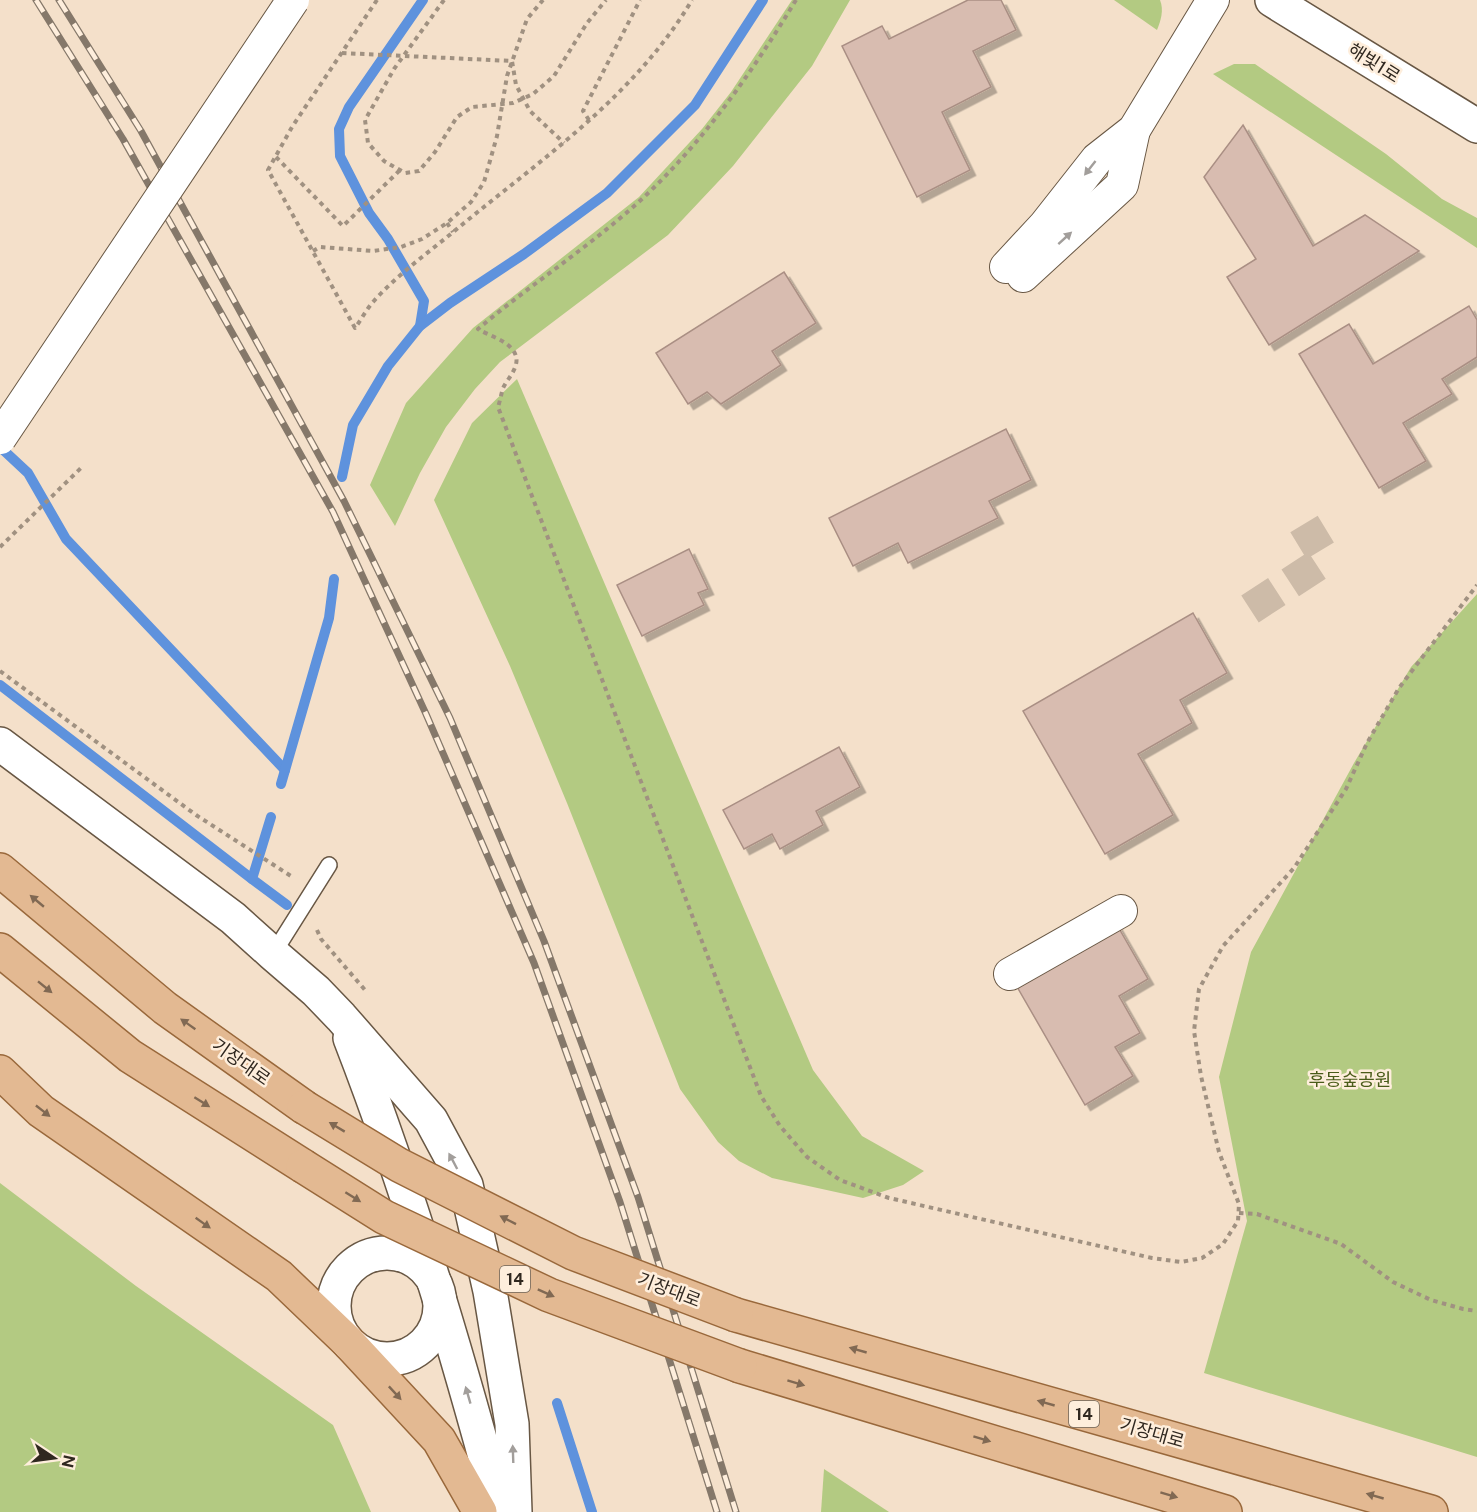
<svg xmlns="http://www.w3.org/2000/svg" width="1477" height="1512" viewBox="0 0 1477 1512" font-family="'Public Sans','Noto Sans KR',sans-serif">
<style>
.green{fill:#b3ca82}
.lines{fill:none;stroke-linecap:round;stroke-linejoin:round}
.stream{stroke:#5e92dd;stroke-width:10}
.building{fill:#d8bcb0;stroke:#aa8f84;stroke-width:1.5;filter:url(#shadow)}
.minor-tunnel{stroke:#cdbba8;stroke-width:32;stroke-dasharray:32 16;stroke-linecap:butt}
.service-casing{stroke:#685744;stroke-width:18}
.minor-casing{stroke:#685744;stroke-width:34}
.tertiary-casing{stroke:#685744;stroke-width:36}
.secondary-casing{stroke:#685744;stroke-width:36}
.primary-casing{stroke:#99683b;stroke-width:36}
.path{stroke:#a09181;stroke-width:4;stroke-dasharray:4.5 4.5;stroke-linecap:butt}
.service{stroke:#fff;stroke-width:15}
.minor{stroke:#fff;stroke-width:32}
.tertiary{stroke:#fff;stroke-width:33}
.secondary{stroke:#fff;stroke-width:33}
.primary{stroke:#e3b992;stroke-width:33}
.rail-casing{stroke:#85786a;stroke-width:7}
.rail{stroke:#feeedc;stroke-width:4.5;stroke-dasharray:14;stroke-linecap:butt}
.minor-bridge-casing{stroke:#685744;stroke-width:34;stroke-linecap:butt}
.primary-bridge-casing{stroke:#99683b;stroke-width:36;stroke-linecap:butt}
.path-bridge{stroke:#a09181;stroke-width:4;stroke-dasharray:4.5 4.5;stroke-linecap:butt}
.minor-bridge{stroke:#fff;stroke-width:32}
.primary-bridge{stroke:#e3b992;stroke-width:33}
.oneway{fill:#a29e9b}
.oneway2{fill:#816953}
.labels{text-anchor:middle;stroke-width:5;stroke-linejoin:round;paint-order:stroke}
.shield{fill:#feeedc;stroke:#6e6358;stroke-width:1.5}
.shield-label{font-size:16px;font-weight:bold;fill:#302820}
.street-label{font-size:18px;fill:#302820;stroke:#feeedc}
.park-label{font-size:18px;fill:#4a5c19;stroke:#feeedc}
</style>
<defs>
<filter id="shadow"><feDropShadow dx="5.5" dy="5.5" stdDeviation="0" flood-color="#0004"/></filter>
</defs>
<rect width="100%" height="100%" fill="#f4e0ca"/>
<g class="green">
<polygon points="792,0 850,0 812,66 733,166 668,235 500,362 475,389 446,427 420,473 395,526 370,485 406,403 473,328 639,197 702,129 731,92"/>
<path d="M1114 0H1160C1164 10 1161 20 1157 30Z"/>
<polygon points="1234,64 1255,64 1386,154 1442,199 1477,218 1477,248 1213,74"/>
<polygon points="517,379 813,1070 862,1136 924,1171 903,1185 863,1198 772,1178 739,1161 718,1142 680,1089 567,803 510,666 434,500 472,423"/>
<polygon points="1477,594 1477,1457 1204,1373 1247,1221 1219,1077 1251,952 1354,763 1411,667"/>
<polygon points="0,1183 136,1286 333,1425 371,1512 0,1512"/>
<polygon points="824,1469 889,1512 821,1512"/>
</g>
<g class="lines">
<g class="stream">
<polyline points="420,326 424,301 388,239 369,213 340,156 339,129 349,107 423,0"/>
<polyline points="0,447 28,473 66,539 285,770"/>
<polyline points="342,477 353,425 388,366 420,326 450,303 524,254 607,193 695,105 763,0"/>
<polyline points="0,685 252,879"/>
<polyline points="281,784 329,618 334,579"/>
<polyline points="271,817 252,879 287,905"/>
<polyline points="557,1403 592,1512"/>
</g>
</g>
<g class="building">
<polygon points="968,0 1001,0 1016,30 973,51 991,87 942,112 970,170 917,197 842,46 882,26 889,39"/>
<polygon points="1243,125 1313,246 1365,215 1419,251 1269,345 1227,277 1256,259 1204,177"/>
<polygon points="784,272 816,323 772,351 781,365 721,404 707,392 688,404 656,353"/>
<polygon points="1469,306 1477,320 1477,357 1442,379 1452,394 1403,423 1426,461 1379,488 1299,354 1349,324 1373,364"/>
<polygon points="1006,429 1031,480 989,501 998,518 908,563 898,543 853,566 829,518"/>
<polygon points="689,549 708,589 698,593 704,605 642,636 617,585"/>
<polygon points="1193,613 1227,673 1180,700 1192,723 1138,754 1173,815 1105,854 1023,711"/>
<polygon points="839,747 860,787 816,811 823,825 780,849 772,834 744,849 723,810"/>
<polygon points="1117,925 1148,979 1119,996 1140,1033 1115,1047 1133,1076 1085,1105 1016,985"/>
</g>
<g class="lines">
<polyline class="minor-tunnel" points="1250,609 1319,564 1321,552 1304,524"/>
<g class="service-casing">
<polyline id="service" points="273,954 329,865"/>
</g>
<g class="minor-casing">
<g id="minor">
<polyline points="1006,267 1045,225 1097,159 1134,130 1213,0"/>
<polyline points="1023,276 1122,185 1134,130"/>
<polyline points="1010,974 1121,911"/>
</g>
</g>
<g class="tertiary-casing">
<polyline id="tertiary" points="1272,0 1477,126"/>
</g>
<g class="secondary-casing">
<g id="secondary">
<polyline points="0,744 233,918 273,954 316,991 341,1017 431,1120 466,1185 490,1291 512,1424 515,1512"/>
<path d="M350 1038C410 1193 457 1352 500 1512"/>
<circle cx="387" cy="1306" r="53"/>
</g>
</g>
<g class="primary-casing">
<g id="primary">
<polyline points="0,870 165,1008 304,1107"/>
<polyline points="0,950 130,1056 303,1166"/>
<polyline points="0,1072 41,1111 279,1276 348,1342 439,1440 480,1512"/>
<polyline points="736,1315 1431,1512"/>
<polyline points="740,1366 1225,1512"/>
</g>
</g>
<g class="path">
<path d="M377 0 292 127 268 170 355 328C361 320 366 310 373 302 396 276 425 255 452 233 537 162 634 98 692 0"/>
<polyline points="444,0 394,69 365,120 368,143 384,161 405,173 419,171 435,152 457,117 472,107 513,103 533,94 554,76 587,23 606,0"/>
<path d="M796 0C753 71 704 141 643 198 591 246 531 284 478 329 488 335 505 340 512 349 524 363 509 376 503 388 501 395 500 401 498 407L761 1096 780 1126 807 1157 840 1180 889 1198 1152 1258 1181 1262 1202 1258 1223 1244 1238 1221 1239 1204 1219 1152 1201 1076 1194 1031 1199 989 1223 946 1294 868 1346 789 1367 743 1399 688 1477 585"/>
<polyline points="589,120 583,111 640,0"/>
<polyline points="276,157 343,226 399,171"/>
<polyline points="447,223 453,232"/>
<polyline points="0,547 83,466"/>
<polyline points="0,671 196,815 294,878"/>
<polyline points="317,930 321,939 365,990"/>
<polyline points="1239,1213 1257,1214 1341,1244 1393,1282 1431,1300 1463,1309 1477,1311"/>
</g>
<use href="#service" class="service"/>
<use href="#minor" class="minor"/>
<use href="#tertiary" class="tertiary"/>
<use href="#secondary" class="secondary"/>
<use href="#primary" class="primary"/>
<g class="rail-casing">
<g id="rail">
<polyline points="36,0 123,139 333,512 426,714 534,963 620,1202 717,1512"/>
<polyline points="59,0 141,131 344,501 450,718 544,941 638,1197 736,1512"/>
</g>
</g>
<use href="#rail" class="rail"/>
<g class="minor-bridge-casing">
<polyline id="minor-bridge" points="0,438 293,0"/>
</g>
<g class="primary-bridge-casing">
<g id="primary-bridge">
<polyline points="304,1107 399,1165 573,1253 736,1315"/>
<polyline points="303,1166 384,1217 549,1295 740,1366"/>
</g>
</g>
<g class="path-bridge">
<polyline points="342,53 512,61 516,85 530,111 564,143"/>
<polyline points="313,251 320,247 373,251 401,247 422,239 447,223 471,202 484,182 497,136 507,76 527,19 543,0"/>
</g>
<use href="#minor-bridge" class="minor-bridge"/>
<use href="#primary-bridge" class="primary-bridge"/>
</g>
<defs><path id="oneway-solid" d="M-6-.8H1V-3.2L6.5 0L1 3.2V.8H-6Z" transform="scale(1.5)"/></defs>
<g class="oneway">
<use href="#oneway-solid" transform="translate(1090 168) rotate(128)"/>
<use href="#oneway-solid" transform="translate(1065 238) rotate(-42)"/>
<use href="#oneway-solid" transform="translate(453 1161) rotate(-118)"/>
<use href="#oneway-solid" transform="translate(468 1395) rotate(-106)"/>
<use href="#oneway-solid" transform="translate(513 1454) rotate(-92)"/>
</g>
<g class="oneway2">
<use href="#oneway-solid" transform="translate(37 901) rotate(-140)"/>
<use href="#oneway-solid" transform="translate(45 987) rotate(39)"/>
<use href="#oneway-solid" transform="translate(188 1024) rotate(-145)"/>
<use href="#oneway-solid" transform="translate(202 1102) rotate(32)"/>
<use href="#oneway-solid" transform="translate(43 1111) rotate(38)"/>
<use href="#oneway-solid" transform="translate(337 1127) rotate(-149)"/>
<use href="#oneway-solid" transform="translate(353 1197) rotate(32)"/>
<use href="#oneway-solid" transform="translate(508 1220) rotate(-153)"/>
<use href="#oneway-solid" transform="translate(203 1223) rotate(35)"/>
<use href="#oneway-solid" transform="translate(546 1293) rotate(24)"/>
<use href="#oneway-solid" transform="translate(858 1350) rotate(-164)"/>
<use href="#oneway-solid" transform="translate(796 1383) rotate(17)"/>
<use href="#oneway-solid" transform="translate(395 1393) rotate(47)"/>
<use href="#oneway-solid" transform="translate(1046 1403) rotate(-164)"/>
<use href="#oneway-solid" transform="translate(982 1439) rotate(17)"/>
<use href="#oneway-solid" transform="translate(1169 1495) rotate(17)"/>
<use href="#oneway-solid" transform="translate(1375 1496) rotate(-164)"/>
</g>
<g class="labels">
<g class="shield">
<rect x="500" y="1266" width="30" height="26" rx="4.5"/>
<rect x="1069" y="1401" width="30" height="26" rx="4.5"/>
</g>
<g class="shield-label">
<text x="515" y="1285">14</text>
<text x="1084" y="1420">14</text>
</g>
<g class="street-label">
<text transform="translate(1374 63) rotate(32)" y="6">해빛1로</text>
<text transform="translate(241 1062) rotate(35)" y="6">기장대로</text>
<text transform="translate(669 1290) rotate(21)" y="6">기장대로</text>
<text transform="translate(1152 1433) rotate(16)" y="6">기장대로</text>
</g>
<g class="park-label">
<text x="1350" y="1086">후동숲공원</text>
</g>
</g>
<g transform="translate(54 1458) rotate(103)" stroke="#feeedc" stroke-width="4.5" paint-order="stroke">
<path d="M0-4.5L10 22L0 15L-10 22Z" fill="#302820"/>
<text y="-9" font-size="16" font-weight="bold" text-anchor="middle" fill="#302820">N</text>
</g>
</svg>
